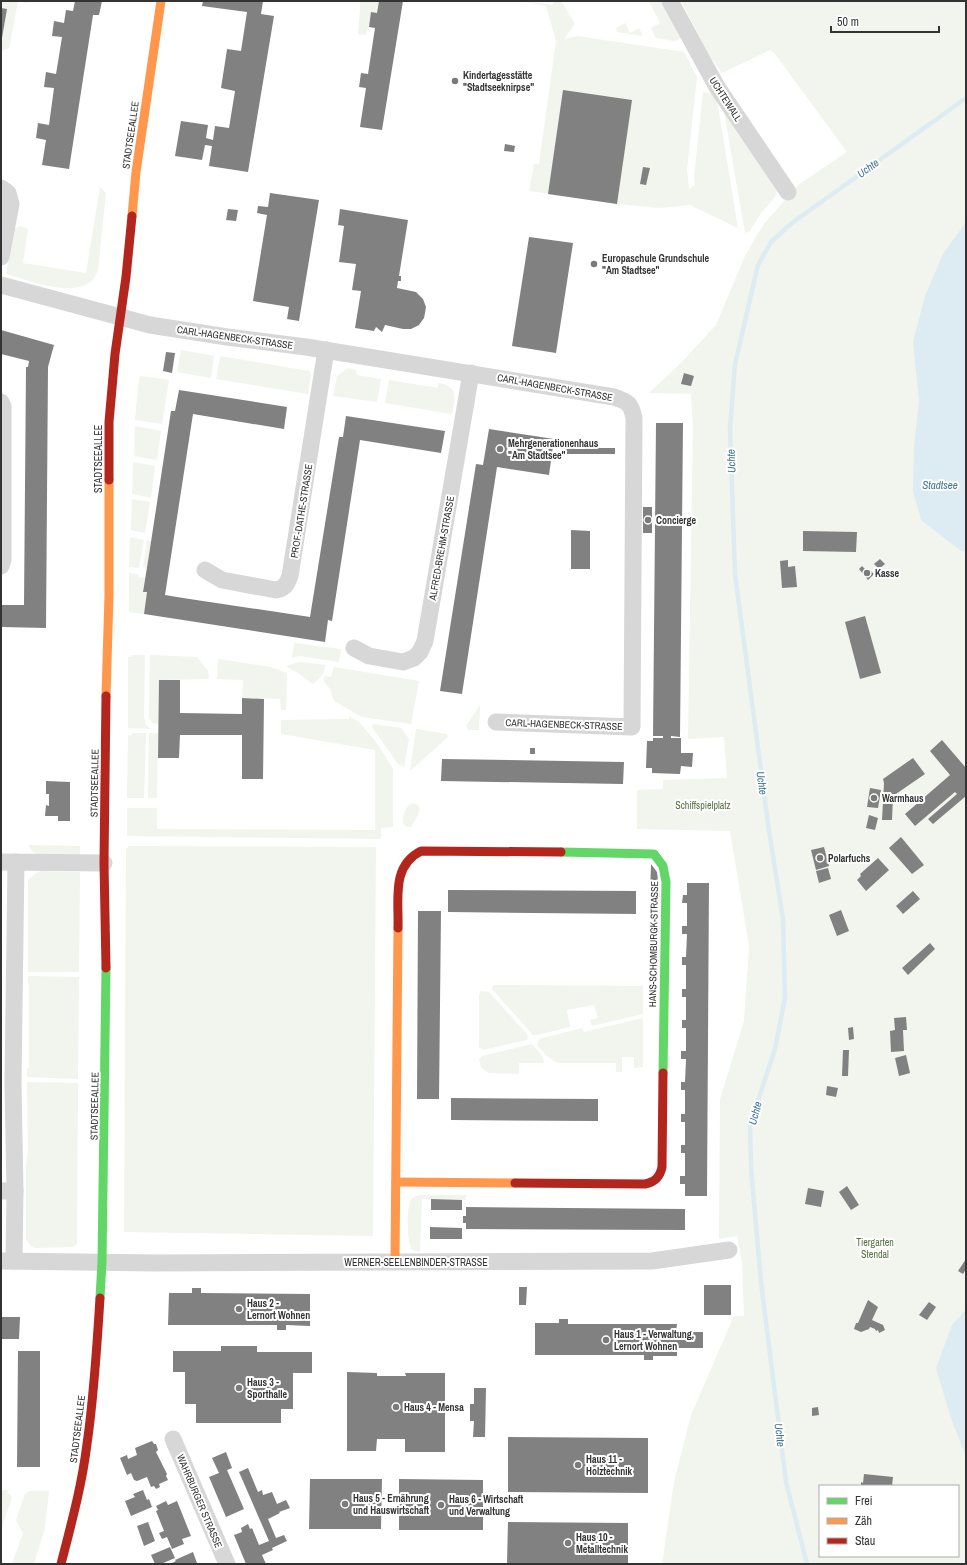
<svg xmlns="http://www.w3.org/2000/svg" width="967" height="1565" viewBox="0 0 967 1565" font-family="'Archivo Narrow',sans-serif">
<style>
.green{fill:#f1f5ed;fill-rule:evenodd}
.water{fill:#ddebf3}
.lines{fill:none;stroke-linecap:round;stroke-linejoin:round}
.stream{stroke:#ddebf3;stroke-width:4.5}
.building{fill:#818181}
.street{stroke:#d7d7d7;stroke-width:17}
.fast{stroke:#63d668;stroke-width:9}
.slow{stroke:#ff974d;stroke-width:9}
.jam{stroke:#b3261e;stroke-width:9}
.poi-dot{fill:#7a7a7a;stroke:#fff;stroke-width:1.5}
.labels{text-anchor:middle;stroke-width:4;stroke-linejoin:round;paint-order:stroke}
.poi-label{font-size:10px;font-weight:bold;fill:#333;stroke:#fff;text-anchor:start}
.street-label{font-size:10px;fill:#333;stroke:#fff}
.park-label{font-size:10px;fill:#56703f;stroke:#fff}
.water-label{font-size:11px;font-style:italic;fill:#3f7597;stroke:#fff}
</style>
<rect width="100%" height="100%" fill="#fff"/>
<g class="green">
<polygon points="1,1 28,1 28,3 18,1 9,48 1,51 6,9 1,8"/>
<polygon points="360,1 379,1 377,13 371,12 369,28 365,35 358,34 360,9"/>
<polygon points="521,1 553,5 554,1 561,1 575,24 564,39 577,36 684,52 697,77 687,169 689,189 695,185 694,177 703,92 716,94 738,228 690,205 659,208 617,204 529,191 534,164 539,164 556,41 546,6"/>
<polygon points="649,1 665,1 681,38 674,41 656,38 651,28 660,23"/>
<path d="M681 1H966V1564H662L674 1482 691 1415 734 1316H744L742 1262 737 1236 719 1239 720 1099 744 1021 749 946 730 831 637 829V790L663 789V780L727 778 724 737 688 739 693 425 691 394 649 393 682 362 716 325 744 258 755 238 764 224 798 185 847 152 775 54 770 50 722 73 709 55ZM820 1486H958V1556H820Z"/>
<polygon points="625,23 630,33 639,28 643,36 617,32 616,28"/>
<polygon points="723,106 778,188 775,197 761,213 750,231 745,233"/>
<path d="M100 187 106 193 98 270C87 305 30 280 6 274L14 230 15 228 21 226 28 229 23 263 86 273Z"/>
<polygon points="181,350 214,356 211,378 177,372"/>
<polygon points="220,356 309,371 311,374 308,394 216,379"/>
<polygon points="348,368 356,370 357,375 381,379 377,402 333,396 337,376"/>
<polygon points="140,376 169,380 162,424 135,420 138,387"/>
<path d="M389 380 437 388 439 383C459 387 455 398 452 414L385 403Z"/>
<polygon points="135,426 161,431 157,460 134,456"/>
<polygon points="133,462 155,466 151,498 132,494"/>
<polygon points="132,499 150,502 145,533 131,530"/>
<polygon points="130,537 144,540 139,568 129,567"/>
<polygon points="147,540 151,541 147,568 143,567"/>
<polygon points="129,573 139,575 138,577 145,578 143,591 147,592 144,614 129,612"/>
<polygon points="294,643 341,649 339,662 300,656 292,658"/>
<polygon points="132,655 145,655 144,717 146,725 151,729 128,728 128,657 132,657"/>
<polygon points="150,655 197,657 208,671 209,679 159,680 159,724 152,723 149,717"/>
<polygon points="218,659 271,667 287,673 286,710 281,710 280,699 242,698 243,680 217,679"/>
<polygon points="300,662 326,665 323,674 313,684 298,673 287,667 288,665"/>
<polygon points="334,667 419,681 411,724 362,717 334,701 330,689 323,680 325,676 331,677"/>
<polygon points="480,705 479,730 468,730 466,726"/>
<polygon points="349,716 360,723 376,742 393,769 393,827 381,828 381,839 127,836 127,808 157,808 157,829 375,830 375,750 281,734 281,720 349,719"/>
<polygon points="373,724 401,728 409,739 404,767 398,764 372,727"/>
<polygon points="416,729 447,734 448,737 410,771"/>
<polygon points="132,733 146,733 144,798 127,798 128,735 132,735"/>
<polygon points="149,733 158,733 157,798 148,798"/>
<path d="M412 803C416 804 419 805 420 809L417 817 411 827H407L403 824C402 816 405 807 412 803Z"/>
<polygon points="28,845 80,846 80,856 37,854 32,851"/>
<polygon points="129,846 376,847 373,1236 124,1232 126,849"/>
<polygon points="41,871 80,872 79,972 28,972 28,880 36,873"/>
<polygon points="28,976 79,977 78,1079 27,1077 27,1069 29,1067 29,983 28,981"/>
<polygon points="493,985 643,986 643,1014 592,1026 590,1020 598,1018 594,1005 567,1010 570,1027 537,1035 533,1035 492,989"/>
<polygon points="481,991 489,992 527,1034 528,1038 527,1040 483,1050 479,1047 479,995"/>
<polygon points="643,1018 643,1067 634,1068 634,1057 622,1057 622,1072 616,1072 616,1063 558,1063 548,1057 537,1045 539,1039 582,1028 584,1032"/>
<polygon points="532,1044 543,1057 544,1063 519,1063 519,1074 488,1073 481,1067 479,1059 482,1056"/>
<polygon points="27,1082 78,1083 77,1244 73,1247 35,1248 30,1245 26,1239 26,1166 28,1151"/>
<path d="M419 1195H466V1200L422 1199 420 1252 412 1250C407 1243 406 1207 411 1200 413 1197 416 1196 419 1195Z"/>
<polygon points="1,1490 8,1490 7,1493 10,1494 12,1498 1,1529"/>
<polygon points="29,1491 49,1491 45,1528 34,1564 12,1564 23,1533 16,1520 25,1494"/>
</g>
<g class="water">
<polygon points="966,222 966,552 961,551 921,520 913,491 914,446 919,401 913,342 925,296 943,254"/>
<polygon points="966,1310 966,1457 951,1418 936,1368 952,1325"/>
</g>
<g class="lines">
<polyline class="stream" points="807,1564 786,1482 761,1282 751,1168 750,1125 775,1049 785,998 783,919 769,831 735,574 730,429 735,364 758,265 771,242 792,223 966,98"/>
</g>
<g class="building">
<polygon points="75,1 102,1 99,15 93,15 69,169 42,165 46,140 36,138 38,123 49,125 54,88 44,87 46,72 56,74 58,62 62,37 52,36 54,21 64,23 66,10 73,11"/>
<polygon points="203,1 263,1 261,14 274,16 248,172 209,166 212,146 205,145 202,160 175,156 181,121 208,125 206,138 213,140 215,126 229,128 235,91 221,88 226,56 227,49 241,51 247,12 202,6"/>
<polygon points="379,1 403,1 382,130 360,127 366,88 359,87 361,73 368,74 375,28 369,27 371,12 377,13"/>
<polygon points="1,8 7,9 2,38 1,38"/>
<polygon points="463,69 472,70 471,78 462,77"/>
<polygon points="563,90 632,100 617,204 548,194"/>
<polygon points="505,144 515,146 514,152 504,151"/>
<polygon points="643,167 650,168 646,185 640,184"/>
<polygon points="270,193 319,200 299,321 287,319 289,307 253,301 267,215 257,213 258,206 268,207"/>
<polygon points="228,209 238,210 236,221 226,220"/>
<polygon points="340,209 408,220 399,276 401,276 401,281 398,281 397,288 416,292 423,299 426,307 425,313 424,318 419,325 411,329 403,329 385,325 382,332 376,327 374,331 355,328 361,291 352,290 356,264 339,262 344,226 338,225"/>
<polygon points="529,237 573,243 556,353 512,346"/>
<polygon points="1,330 54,345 48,367 46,628 1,627 1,605 24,605 26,367 28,367 29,361 1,354"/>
<polygon points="166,352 175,353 172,373 163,371"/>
<polygon points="684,373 694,376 691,386 681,384"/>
<polygon points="179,390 287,407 284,429 193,414 165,595 183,598 310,617 339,437 343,437 346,416 445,431 441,453 360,440 332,621 328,620 325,642 144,614 147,592 143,592 149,555 171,411 175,411"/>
<polygon points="656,423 683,423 680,737 671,736 671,738 681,738 681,753 693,753 692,767 681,766 680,774 652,773 652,768 646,768 647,741 653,741 653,738 663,738 663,736 653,736"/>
<polygon points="489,429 554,439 549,475 497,467 462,694 440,691 476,464 483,465"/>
<polygon points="561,442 588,442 587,448 615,448 615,454 561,454"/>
<rect x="643" y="507" width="9" height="26"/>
<polygon points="571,530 590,531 590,569 571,569"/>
<polygon points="803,531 857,532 856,552 803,551"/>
<polygon points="880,559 885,564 879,569 874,564"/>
<polygon points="788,560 788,567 795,566 797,587 782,588 780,561"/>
<polygon points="862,566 867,571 869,569 874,574 868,580 859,569"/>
<polygon points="865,616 881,673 860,679 845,622"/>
<polygon points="159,680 180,680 180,713 242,714 242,698 264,699 263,779 242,779 242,735 180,735 179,758 158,758"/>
<polygon points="942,740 966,768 966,796 933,824 928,819 957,794 955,792 915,826 905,814 950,775 930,751"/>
<rect x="530" y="748" width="5" height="6"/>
<polygon points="913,758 925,774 893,796 892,820 882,820 884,783 883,779"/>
<polygon points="442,759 624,762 623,784 441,781"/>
<polygon points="46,781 70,782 70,821 58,821 58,816 45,816 46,805 49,806 49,794 46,794"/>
<polygon points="870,788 881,790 878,808 867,807"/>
<polygon points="869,815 878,818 875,830 866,828"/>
<polygon points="901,837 924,865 912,874 889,848"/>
<polygon points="824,847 829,866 816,870 811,850"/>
<polygon points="878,858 889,870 866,891 857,880 861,876 860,874"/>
<polygon points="651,864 657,872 660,897 650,897"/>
<polygon points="828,868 831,879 819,883 816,871"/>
<polygon points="687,883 709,883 707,1196 685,1196 685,1184 680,1184 680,1176 685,1176 685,1153 681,1153 681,1145 685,1145 685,1122 681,1122 681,1114 685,1114 685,1090 681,1090 681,1082 685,1082 686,1059 681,1059 681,1051 686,1051 686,1028 682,1028 682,1020 686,1020 686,997 682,997 682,989 686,989 686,965 682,965 682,957 686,957 687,934 682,934 682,926 687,926 687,903 682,903 683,895 687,895"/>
<polygon points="448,890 636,891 636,914 448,912"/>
<polygon points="913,891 920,899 903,914 896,906"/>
<polygon points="841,910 849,931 837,936 829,915"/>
<polygon points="418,911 441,911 439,1099 417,1099"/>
<polygon points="930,943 935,949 908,975 902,968"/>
<polygon points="650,960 659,960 654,975 650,977"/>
<polygon points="906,1017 907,1030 903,1030 904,1051 891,1052 890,1031 895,1030 894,1018"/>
<polygon points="853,1027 854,1039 849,1040 848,1028"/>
<polygon points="843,1050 849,1050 848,1076 842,1076"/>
<polygon points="906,1055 910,1073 899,1076 895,1058"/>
<polygon points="827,1086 838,1088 836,1097 826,1095"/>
<polygon points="451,1098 598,1099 598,1121 451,1120"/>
<polygon points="847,1186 859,1205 851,1210 839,1192"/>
<polygon points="808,1188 824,1191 821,1207 805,1204"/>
<polygon points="431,1199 462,1200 462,1210 431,1210"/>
<polygon points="466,1207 685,1209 685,1230 466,1229 466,1223 463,1223 463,1216 466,1216"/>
<polygon points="430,1227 462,1228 462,1239 430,1239"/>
<polygon points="966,1259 966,1269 963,1274 958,1271"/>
<rect x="704" y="1285" width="27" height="30"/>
<polygon points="519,1287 527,1287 526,1305 519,1305"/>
<polygon points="192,1288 201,1288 201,1293 310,1294 310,1326 286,1325 286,1330 277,1330 277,1325 168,1325 169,1293 192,1293"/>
<polygon points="868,1300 878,1307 872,1320 883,1325 885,1330 879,1333 878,1330 876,1331 875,1329 870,1327 869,1329 861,1332 854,1329 856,1323 858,1323"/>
<polygon points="929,1302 936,1307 927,1320 919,1315"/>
<polygon points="1,1317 20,1317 19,1339 1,1339"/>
<polygon points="559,1319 568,1319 568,1324 677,1324 676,1332 703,1332 703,1348 677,1348 677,1356 653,1356 653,1360 644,1360 644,1355 535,1355 535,1323 559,1323"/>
<polygon points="221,1346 257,1346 257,1352 312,1352 312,1373 293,1373 293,1409 281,1409 281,1423 196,1423 196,1404 185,1404 185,1372 173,1372 173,1351 221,1351"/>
<polygon points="18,1351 40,1351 40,1467 17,1467"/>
<polygon points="347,1372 377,1373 377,1376 406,1376 405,1373 445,1373 445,1452 405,1452 405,1439 377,1439 376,1451 347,1451"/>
<polygon points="474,1388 486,1388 485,1437 473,1437 474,1421 470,1421 470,1404 474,1404"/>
<polygon points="818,1407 819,1415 812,1416 812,1408"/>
<polygon points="508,1437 648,1438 648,1493 508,1492"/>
<polygon points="152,1441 154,1444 156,1444 158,1450 156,1452 167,1474 166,1476 168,1480 159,1484 160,1487 156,1489 154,1486 151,1487 147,1477 137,1481 134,1480 131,1473 127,1475 120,1458 127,1455 128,1459 137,1455 135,1448"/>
<polygon points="226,1452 232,1468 227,1470 244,1509 226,1517 209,1477 219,1473 212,1458"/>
<polygon points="248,1468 258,1492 262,1490 263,1495 272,1492 277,1504 286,1500 290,1508 279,1512 280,1513 268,1519 276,1538 284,1535 287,1541 272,1548 273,1550 262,1555 266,1564 246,1564 234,1535 242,1532 241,1528 248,1524 250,1529 252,1528 259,1545 269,1541 239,1472"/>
<polygon points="864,1474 893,1477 892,1486 861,1486 861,1482 863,1483"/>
<polygon points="310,1479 382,1479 381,1529 309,1529"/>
<polygon points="399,1479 483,1480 483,1530 399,1530"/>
<polygon points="143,1490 147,1500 149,1499 152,1507 131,1516 125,1501 135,1497 133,1494"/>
<polygon points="166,1501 168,1505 177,1501 191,1536 182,1539 184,1544 172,1549 167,1537 162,1539 159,1533 164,1531 156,1511 158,1510 156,1506"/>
<polygon points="148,1522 155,1541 144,1546 137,1526"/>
<polygon points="508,1522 628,1523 628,1564 507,1564"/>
<polygon points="170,1547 175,1558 161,1564 155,1564 151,1555"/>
<polygon points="193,1552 197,1563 170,1564 176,1561 175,1560"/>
</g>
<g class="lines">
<g class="street">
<polyline points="670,1 717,87 788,192"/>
<polyline points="1,188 8,193 11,204 1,257"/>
<path d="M1 285 150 325 227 337 306 347 614 397C629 402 631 404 634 418L632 727 496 722"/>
<polyline points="1,402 3,406 3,560 1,566"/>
<path d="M205 570 222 580 276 590C285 588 287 584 290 576L326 350"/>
<polyline points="354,648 369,656 403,662 414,658 420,652 425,641 471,373"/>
<polyline points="1,862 104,863"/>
<polyline points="1,1191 15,1191"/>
<polyline points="1,1261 157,1263 652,1261 729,1250"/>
<polyline points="14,1261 15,1191 13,1083 16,862"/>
<polyline points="173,1439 227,1564"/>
</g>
<g class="fast">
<polyline points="561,852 654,854 663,866 666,882 663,1073"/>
<polyline points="100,1298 102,1262 106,968"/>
</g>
<g class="slow">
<polyline points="132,216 136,172 161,1"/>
<polyline points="106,696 109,595 109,480"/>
<polyline points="396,1182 515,1183"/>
<polyline points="395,1262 398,928"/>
</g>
<g class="jam">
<polyline points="109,480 109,422 115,354 126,277 132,216"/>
<path d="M398 928C399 900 391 866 421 851L561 852"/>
<polyline points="106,968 104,863 106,696"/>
<path d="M515 1183 645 1184C655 1182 660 1177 662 1167L663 1073"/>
<path d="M61 1564C71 1525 82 1485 87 1444 94 1396 97 1347 100 1298"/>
</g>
</g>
<g class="poi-dot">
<circle cx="455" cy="81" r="4"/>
<circle cx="594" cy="264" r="4"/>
<circle cx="500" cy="449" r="4"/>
<circle cx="648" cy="520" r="4"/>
<circle cx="867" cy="573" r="4"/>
<circle cx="874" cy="798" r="4"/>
<circle cx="820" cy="858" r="4"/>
<circle cx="239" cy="1309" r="4"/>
<circle cx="606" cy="1340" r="4"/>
<circle cx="239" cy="1388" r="4"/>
<circle cx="396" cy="1407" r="4"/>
<circle cx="578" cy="1465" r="4"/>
<circle cx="345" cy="1504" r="4"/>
<circle cx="441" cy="1505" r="4"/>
<circle cx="568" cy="1543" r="4"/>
</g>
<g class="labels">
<g class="poi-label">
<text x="463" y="79">Kindertagesstätte<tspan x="463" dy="12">"Stadtseeknirpse"</tspan></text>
<text x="602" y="262">Europaschule Grundschule<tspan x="602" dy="12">"Am Stadtsee"</tspan></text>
<text x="508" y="447">Mehrgenerationenhaus<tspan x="508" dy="12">"Am Stadtsee"</tspan></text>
<text x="656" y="524">Concierge</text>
<text x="875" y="577">Kasse</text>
<text x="882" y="802">Warmhaus</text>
<text x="828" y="862">Polarfuchs</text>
<text x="247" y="1307">Haus 2 -<tspan x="247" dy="12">Lernort Wohnen</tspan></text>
<text x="614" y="1338">Haus 1 - Verwaltung,<tspan x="614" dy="12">Lernort Wohnen</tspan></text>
<text x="247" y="1386">Haus 3 -<tspan x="247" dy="12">Sporthalle</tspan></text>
<text x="404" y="1411">Haus 4 - Mensa</text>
<text x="586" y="1463">Haus 11 -<tspan x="586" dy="12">Holztechnik</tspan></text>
<text x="353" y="1502">Haus 5 - Ernährung<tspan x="353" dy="12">und Hauswirtschaft</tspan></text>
<text x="449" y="1503">Haus 6 - Wirtschaft<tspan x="449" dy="12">und Verwaltung</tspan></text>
<text x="576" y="1541">Haus 10 -<tspan x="576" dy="12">Metalltechnik</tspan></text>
</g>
<g class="street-label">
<text transform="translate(726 99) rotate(57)" y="4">UCHTEWALL</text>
<text transform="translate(130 135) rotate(-82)" y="4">STADTSEEALLEE</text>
<text transform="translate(235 337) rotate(8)" y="4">CARL-HAGENBECK-STRASSE</text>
<text transform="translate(555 387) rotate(10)" y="4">CARL-HAGENBECK-STRASSE</text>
<text transform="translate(98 459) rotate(-90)" y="4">STADTSEEALLEE</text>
<text transform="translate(301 511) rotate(-81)" y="4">PROF.-DATHE-STRASSE</text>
<text transform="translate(441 548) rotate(-80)" y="4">ALFRED-BREHM-STRASSE</text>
<text transform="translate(564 724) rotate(2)" y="4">CARL-HAGENBECK-STRASSE</text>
<text transform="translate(94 783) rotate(-89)" y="4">STADTSEEALLEE</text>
<text transform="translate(653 944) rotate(-89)" y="4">HANS-SCHOMBURGK-STRASSE</text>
<text transform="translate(94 1106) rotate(-89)" y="4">STADTSEEALLEE</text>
<text x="416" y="1266">WERNER-SEELENBINDER-STRASSE</text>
<text transform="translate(77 1429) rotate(-83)" y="4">STADTSEEALLEE</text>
<text transform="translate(200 1501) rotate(67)" y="4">WAHRBURGER STRASSE</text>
</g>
<g class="park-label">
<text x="703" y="809">Schiffspielplatz</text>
<text x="875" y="1246">Tiergarten<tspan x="875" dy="12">Stendal</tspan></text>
</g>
<g class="water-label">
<text transform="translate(868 168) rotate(-36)" y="4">Uchte</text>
<text transform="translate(731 461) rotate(-92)" y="4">Uchte</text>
<text x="940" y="489">Stadtsee</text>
<text transform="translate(762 783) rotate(82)" y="4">Uchte</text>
<text transform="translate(755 1113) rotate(-75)" y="4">Uchte</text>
<text transform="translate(780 1435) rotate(83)" y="4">Uchte</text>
</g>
</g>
<rect width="967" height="1565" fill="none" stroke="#333333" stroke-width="4"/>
<rect x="819" y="1485" width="140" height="72" fill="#ffffff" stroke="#adadad"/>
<rect x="827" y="1498" width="20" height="6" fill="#63d668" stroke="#adadad"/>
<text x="855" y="1505" font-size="12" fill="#333333">Frei</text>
<rect x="827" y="1518" width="20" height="6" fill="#ff974d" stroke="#adadad"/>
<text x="855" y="1525" font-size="12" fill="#333333">Zäh</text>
<rect x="827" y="1538" width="20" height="6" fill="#b3261e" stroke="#adadad"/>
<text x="855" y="1545" font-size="12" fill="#333333">Stau</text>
<path d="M831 26v6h108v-6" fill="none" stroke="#333333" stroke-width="2"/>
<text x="837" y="26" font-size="12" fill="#333333" stroke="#ffffff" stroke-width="3" paint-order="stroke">50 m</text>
</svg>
